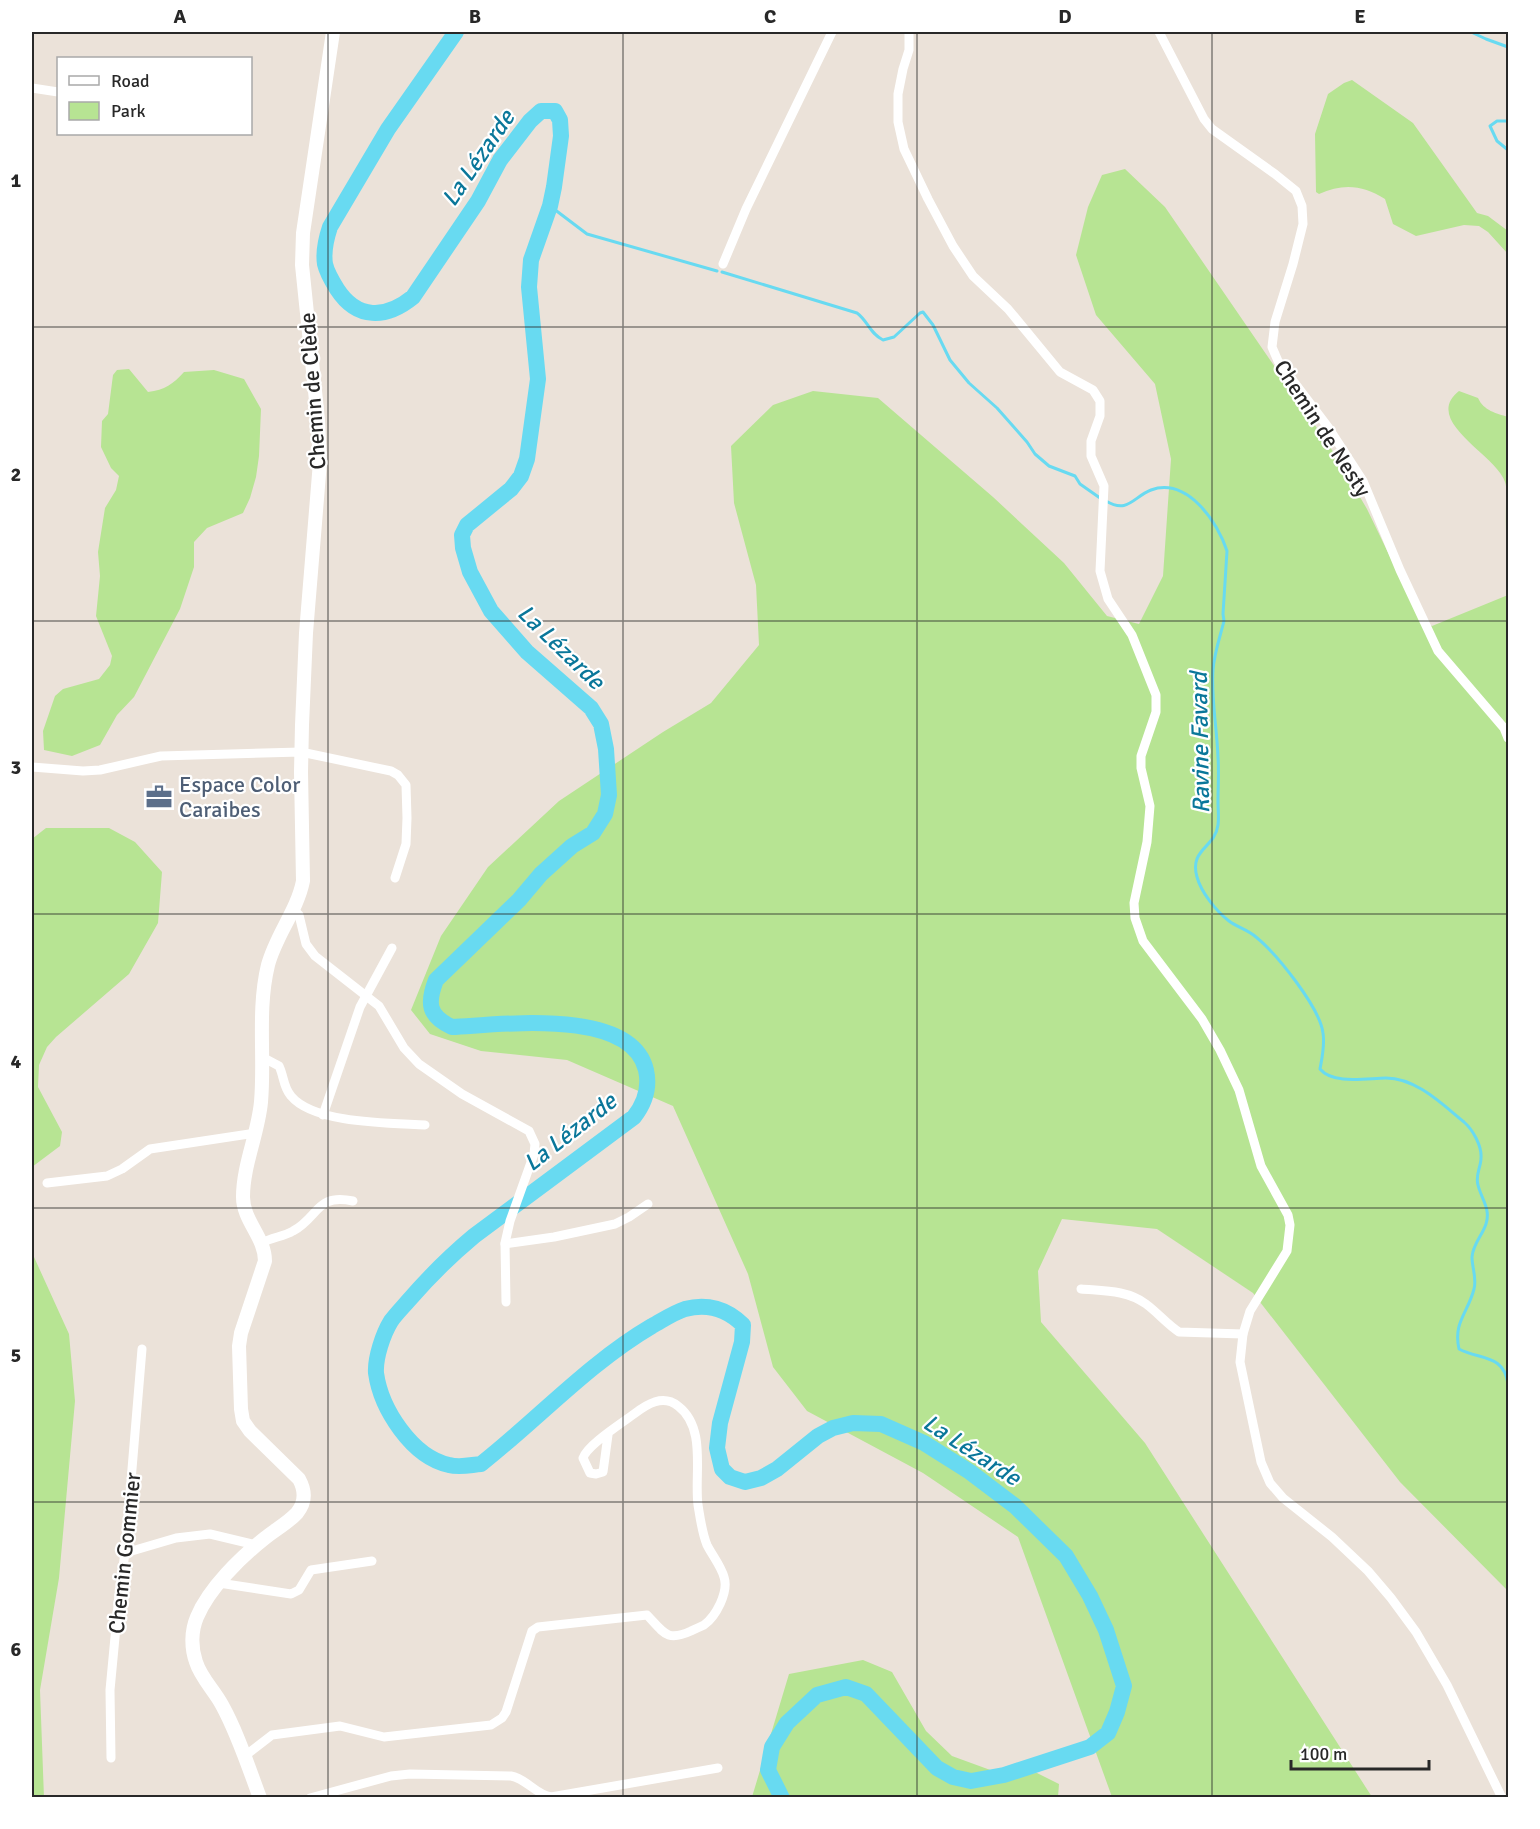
<svg xmlns="http://www.w3.org/2000/svg" width="1540" height="1829" viewBox="0 0 1540 1829" font-family="Signika,sans-serif">
<style>
.green{fill:#b7e493}
.lines{fill:none;stroke-linecap:round;stroke-linejoin:round}
.stream{stroke:#68daf1;stroke-width:3}
.river{stroke:#68daf1;stroke-width:16}
.minor{stroke:#fff;stroke-width:9}
.secondary{stroke:#fff;stroke-width:14}
.grid{fill:none;stroke:#282828;stroke-width:1.5;stroke-opacity:0.55}
.labels{text-anchor:middle;stroke-width:4.5;stroke-linejoin:round;paint-order:stroke}
.street-label{font-size:22px;fill:#282828;stroke:#fff}
.service-label{font-size:22px;fill:#4e5e75;stroke:#fff;text-anchor:start}
.water-label{font-size:24px;font-style:italic;fill:#0a779a;stroke:#fff}
.neatline{fill:none;stroke:#282828;stroke-width:2}
.grid-label{font-size:20px;text-anchor:middle;font-weight:bold;fill:#282828}
</style>
<rect width="100%" height="100%" fill="#ebe2d9"/>
<g class="green">
<path d="M1352 80 1413 123 1477 213 1488 216 1508 231V254L1488 232 1479 226 1464 225 1416 236 1393 224 1385 199C1363 185 1343 183 1319 194L1316 192 1315 134 1328 94 1344 83Z"/>
<polygon points="1125,169 1165,207 1334,453 1367,509 1421,621 1432,626 1508,595 1508,1591 1400,1482 1253,1293 1157,1229 1062,1219 1038,1271 1041,1322 1145,1443 1372,1797 1112,1797 1018,1537 923,1473 807,1411 773,1367 748,1274 673,1106 567,1060 481,1051 430,1034 411,1010 441,936 488,867 559,801 663,732 711,703 759,645 756,585 734,503 731,446 773,405 813,391 878,398 993,497 1064,563 1107,616 1139,624 1163,576 1171,459 1155,384 1096,315 1076,255 1088,207 1102,175"/>
<path d="M129 369 148 392C165 390 173 384 184 372L214 370 244 379 261 409 259 456 256 477 250 498 243 513 207 528 194 542V567L180 609 134 697 117 715 100 745 72 756 44 750 43 731 55 696 63 689 99 679 110 665 112 656 96 616 100 576 98 552 105 508 116 490 119 476 111 468 101 447 102 421 108 414 113 375 117 370Z"/>
<path d="M1459 391 1478 398C1484 411 1496 413 1508 417V551C1505 535 1506 517 1506 500 1506 495 1507 487 1505 482 1497 455 1421 421 1459 391Z"/>
<polygon points="46,828 109,828 135,842 162,872 158,923 129,974 56,1037 47,1047 39,1065 38,1087 62,1132 60,1146 32,1167 32,839"/>
<polygon points="32,1256 34,1257 69,1334 75,1401 59,1578 40,1690 44,1798 32,1797"/>
<polygon points="863,1660 892,1672 926,1731 952,1756 1004,1775 1037,1773 1059,1784 1058,1797 752,1797 789,1674"/>
</g>
<g class="lines">
<g class="stream">
<polyline points="1471,32 1486,39 1508,47"/>
<polyline points="1508,121 1497,121 1490,126 1497,141 1508,150"/>
<polyline points="550,206 587,234 717,271"/>
<path d="M722 272 857 313C868 321 870 334 883 340L894 337 920 313 923 312 933 325 950 360 969 383 997 408 1027 442 1035 454 1049 466 1075 476 1080 484 1100 498"/>
<path d="M1106 501C1128 514 1133 497 1151 490 1187 477 1218 522 1227 551L1223 614 1224 621C1220 637 1214 654 1213 670 1211 699 1217 728 1218 757 1219 772 1218 787 1218 802 1218 810 1219 818 1218 825 1215 848 1189 849 1197 877 1201 892 1216 911 1229 921 1237 927 1248 930 1256 937 1277 954 1320 1008 1323 1033 1325 1045 1322 1058 1320 1069 1333 1085 1368 1078 1386 1078 1416 1078 1442 1104 1464 1122 1473 1130 1482 1146 1481 1158 1481 1167 1475 1175 1478 1185 1481 1198 1491 1209 1486 1224 1482 1236 1473 1244 1472 1257 1472 1268 1477 1278 1474 1289 1468 1313 1453 1322 1459 1349 1480 1360 1504 1354 1508 1384"/>
</g>
<path class="river" d="M456 32 388 129 330 227C326 239 323 251 325 264 327 273 332 281 337 289 357 320 386 319 413 297L478 201 500 160 530 121 541 111H555L560 120 561 136 554 187 550 206 531 260 529 287 538 379 527 459 521 476 511 489 467 525 462 535 463 548 470 572 491 611 527 652 591 708 601 724 606 749 609 795 605 814 593 833 572 846 541 874 519 900 436 980C427 1003 428 1016 452 1027 500 1025 631 1007 646 1070 650 1088 645 1103 634 1117L474 1236C450 1256 429 1277 409 1300 403 1307 396 1314 391 1321 383 1334 375 1358 376 1373 381 1409 412 1457 449 1465 460 1468 470 1465 481 1464 538 1419 589 1363 652 1326 663 1320 673 1313 685 1309 707 1303 727 1309 743 1325L742 1342 720 1423 717 1448 722 1469 730 1477 745 1482 761 1478 777 1469 818 1436 833 1428 853 1423 881 1424 924 1443 970 1472 1015 1506 1066 1556 1090 1596 1106 1630 1124 1686 1117 1712 1108 1733 1090 1747 1004 1775 971 1781 953 1777 937 1768 866 1694 846 1687 817 1695 787 1723 772 1747 768 1770 782 1798"/>
<g class="minor">
<polyline points="909,32 909,50 903,69 898,94 898,122 904,149 928,199 953,246 973,276 1008,309 1060,372 1093,390 1100,401 1100,416 1091,441 1091,456 1104,486 1100,571 1108,599 1132,635 1156,695 1156,712 1141,756 1141,768 1150,806 1147,842 1134,903 1135,918 1143,941 1202,1019 1220,1050 1239,1090 1261,1166 1288,1215 1290,1225 1287,1251 1250,1311 1243,1334 1240,1362 1261,1462 1270,1483 1283,1498 1332,1537 1368,1571 1391,1598 1416,1632 1447,1685 1502,1798"/>
<polyline points="1159,32 1204,119 1212,129 1275,174 1296,191 1302,206 1303,224 1293,264 1275,322 1272,347 1278,361 1328,427 1363,481 1400,570 1438,651 1504,728 1508,738"/>
<polyline points="32,88 58,92"/>
<polyline points="723,264 746,209 832,32"/>
<polyline points="32,767 83,771 100,770 161,756 301,752 391,771 398,775 406,785 407,818 406,844 395,878"/>
<polyline points="294,910 299,915 306,944 315,956 379,1006 404,1048 419,1064 462,1094 529,1131 535,1144 534,1154 510,1221 505,1243 506,1302"/>
<path d="M262 1057 279 1066C284 1076 283 1087 291 1096 314 1124 391 1123 425 1125"/>
<polyline points="323,1115 360,1007 392,948"/>
<polyline points="47,1183 107,1176 122,1169 150,1149 256,1133"/>
<path d="M262 1243C272 1237 283 1237 293 1231 319 1217 316 1193 353 1201"/>
<polyline points="505,1244 554,1237 615,1224 629,1217 648,1204"/>
<path d="M1081 1289C1104 1291 1127 1290 1146 1304 1158 1313 1167 1324 1179 1332L1243 1334"/>
<polyline points="125,1553 176,1538 210,1534 256,1545"/>
<polyline points="219,1583 291,1594 299,1590 311,1570 372,1561"/>
<path d="M246 1755 272 1735 340 1726 384 1737 491 1725 502 1718 506 1712 532 1631 538 1627 647 1615C664 1633 667 1642 691 1631 695 1629 700 1627 704 1625 716 1616 729 1592 724 1577 721 1566 712 1555 707 1545 702 1533 700 1517 698 1505 694 1474 707 1428 678 1406 663 1394 647 1404 634 1414 622 1423 587 1445 583 1458L590 1473 596 1474 603 1472 608 1435"/>
<polyline points="111,1758 110,1690 119,1595 125,1553 142,1349"/>
<path d="M310 1798 391 1776 410 1774 511 1776C527 1779 535 1794 551 1797L718 1768"/>
</g>
<path class="secondary" d="M260 1798C248 1766 238 1734 222 1705 214 1690 201 1678 196 1662 191 1648 191 1631 197 1617 209 1588 241 1557 265 1538 275 1530 289 1522 297 1513 306 1502 305 1490 299 1479L250 1431 243 1421 241 1409 239 1346 241 1333 265 1261C265 1237 243 1221 243 1197 243 1165 258 1134 261 1102 265 1057 257 1010 268 965 276 935 297 911 303 881L301 772 302 725 306 633 320 462 318 420 302 265 303 233 333 32"/>
</g>
<path class="grid" d="M328 32V1798M623 32V1798M917 32V1798M1212 32V1798M32 327H1508M32 621H1508M32 914H1508M32 1208H1508M32 1502H1508"/>
<defs>
<g id="office-bare" transform="scale(2.07)"><path d="M-6-3h4V-5.5h4V-3h4V5H-6ZM-1-4.5V-3h2v-1.5ZM-6 0V1H6V0Z" fill="#5c6f8a" stroke="#fff" stroke-width="2.5" paint-order="stroke"/></g>
</defs>
<g fill-rule="evenodd">
<use href="#office-bare" x="159" y="797"/>
</g>
<g class="labels">
<g class="street-label">
<text transform="translate(312 391) rotate(-94)" y="8">Chemin de Clède</text>
<text transform="translate(1323 428) rotate(57)" y="8">Chemin de Nesty</text>
<text transform="translate(124 1553) rotate(-84)" y="8">Chemin Gommier</text>
</g>
<g class="service-label">
<text x="179" y="792">Espace Color<tspan x="179" dy="25">Caraibes</tspan></text>
</g>
<g class="water-label">
<text transform="translate(478 158) rotate(-56)" y="8">La Lézarde</text>
<text transform="translate(561 647) rotate(44)" y="8">La Lézarde</text>
<text transform="translate(1200 743) rotate(-91)" y="8">Ravine Favard</text>
<text transform="translate(570 1132) rotate(-38)" y="8">La Lézarde</text>
<text transform="translate(972 1450) rotate(33)" y="8">La Lézarde</text>
</g>
</g>
<rect width="1540" height="1829" fill="none" stroke="#ffffff" stroke-width="66"/>
<rect x="57" y="57" width="195" height="78" fill="#ffffff" stroke="#a9a9a9" stroke-width="1.5"/>
<rect x="69" y="76" width="30" height="9" fill="#ffffff" stroke="#a9a9a9" stroke-width="1.5"/>
<text x="111" y="87" font-size="18" fill="#282828">Road</text>
<rect x="69" y="102" width="30" height="18" fill="#b7e493" stroke="#a9a9a9" stroke-width="1.5"/>
<text x="111" y="117" font-size="18" fill="#282828">Park</text>
<path d="M1291 1760v9h138v-9" fill="none" stroke="#282828" stroke-width="3"/>
<text x="1300" y="1760" font-size="18" fill="#282828" stroke="#ffffff" stroke-width="4.5" paint-order="stroke">100 m</text>
<rect x="33" y="33" width="1474" height="1763" class="neatline"/>
<g class="grid-label">
<text x="180" y="23">A</text>
<text x="475" y="23">B</text>
<text x="770" y="23">C</text>
<text x="1065" y="23">D</text>
<text x="1360" y="23">E</text>
<text x="16" y="187">1</text>
<text x="16" y="481">2</text>
<text x="16" y="774">3</text>
<text x="16" y="1068">4</text>
<text x="16" y="1362">5</text>
<text x="16" y="1656">6</text>
</g>
</svg>
